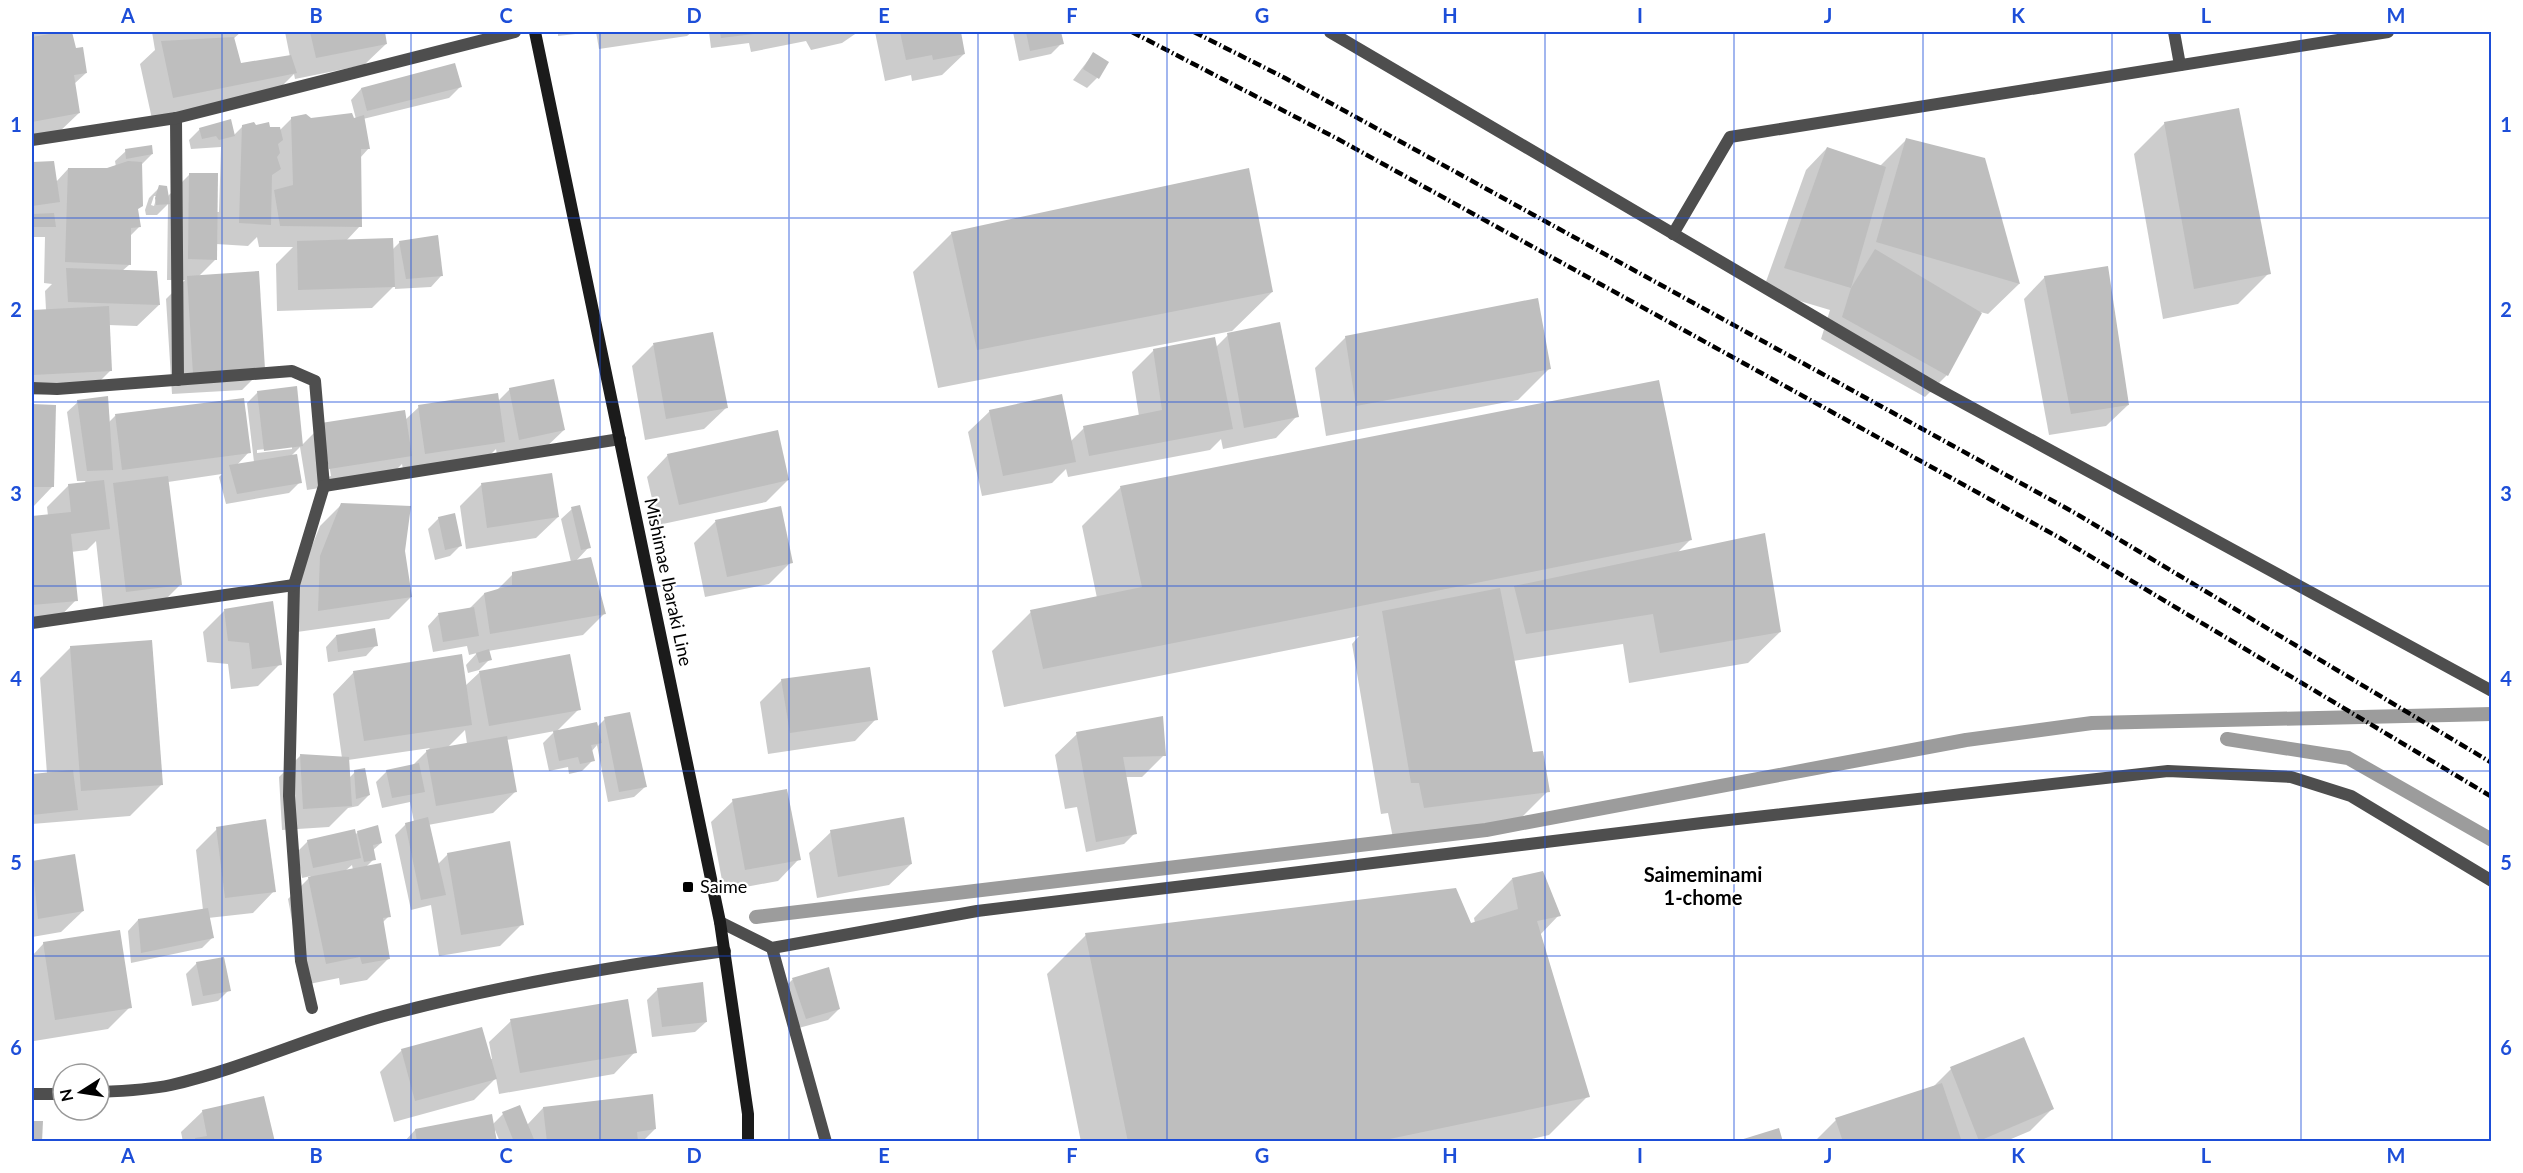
<svg xmlns="http://www.w3.org/2000/svg" width="2523" height="1173" viewBox="0 0 2523 1173" font-family="Lato,sans-serif">
<style>
.shadow{fill:#0003;fill-rule:evenodd}
.lines{fill:none;stroke-linecap:round;stroke-linejoin:round}
.stream{stroke:#9c9c9c;stroke-width:14}
.building{fill:#bebebe}
.service{stroke:#4e4e4e;stroke-width:12}
.minor{stroke:#4e4e4e;stroke-width:12}
.secondary{stroke:#1b1b1b;stroke-width:12}
.rail{stroke:#000;stroke-width:4.5;stroke-dasharray:9 3 1.5 3;stroke-linecap:butt}
.grid{fill:none;stroke:#1d4ed8;stroke-width:1.5;stroke-opacity:0.55}
.poi-dot{fill:#000;stroke:#fff;stroke-width:2}
.labels{text-anchor:middle;stroke-width:4.5;stroke-linejoin:round;paint-order:stroke}
.street-label{font-size:18px;fill:#000;stroke:#fff}
.poi-label{font-size:18px;fill:#000;stroke:#fff;text-anchor:start}
.neighbourhood-label{font-size:20px;font-weight:bold;fill:#000;stroke:#fff}
.neatline{fill:none;stroke:#1d4ed8;stroke-width:2}
.grid-label{font-size:20px;text-anchor:middle;font-weight:bold;fill:#1d4ed8}
</style>
<rect width="100%" height="100%" fill="#fff"/>
<g class="shadow">
<polygon points="32,32 58,32 55,34 71,32 75,50 86,73 74,84 79,113 57,134 32,139"/>
<polygon points="152,32 241,32 233,39 240,65 290,57 285,32 384,32 386,44 364,65 295,79 294,74 274,94 152,119 140,64 155,50"/>
<polygon points="558,32 593,32 558,36"/>
<polygon points="596,32 692,32 687,36 599,49"/>
<polygon points="709,32 858,32 842,43 811,50 806,41 751,52 749,43 711,48"/>
<polygon points="875,32 959,32 964,54 942,75 912,81 911,75 885,81"/>
<polygon points="1013,32 1059,32 1062,43 1051,54 1019,61"/>
<polygon points="1093,54 1097,78 1087,88 1073,80"/>
<path d="M460 87 449 98 363 119 369 148 360 158V226L346 241 392 250 400 242 441 276 431 287 395 289V285L372 308 277 311 276 264 293 247H259L257 237 248 246 216 244V259L198 277 263 369 242 390 172 394 166 299 185 280H167L168 204 157 215H146L145 210 149 198 160 187 167 197 189 175 216 212H219L221 147 191 149 189 140 200 129 233 136 243 126 279 131 291 119 353 120 356 119 351 100 361 89ZM154 196H157L154 206 151 205Z"/>
<polygon points="2165,123 2269,273 2238,304 2163,319 2134,154"/>
<polygon points="1906,140 1984,160 2019,284 1988,314 1980,312 1947,375 1925,397 1821,339 1830,310 1763,290 1806,170 1827,148 1880,166"/>
<polygon points="126,151 152,154 141,165 136,210 139,227 130,236 129,265 122,271 159,305 137,326 108,325 110,371 89,392 32,395 32,311 46,310 45,291 52,284 44,283 45,237 32,237 32,163 53,163 56,182 68,169 107,169 116,167 115,161"/>
<polygon points="952,233 1272,292 1229,334 1297,416 1276,438 1223,449 1221,439 1210,450 1068,477 1066,469 1052,483 982,496 968,432 990,411 1070,442 1084,428 1139,416 1132,372 1154,350 1216,347 1232,331 938,388 913,272"/>
<polygon points="2045,277 2128,405 2106,426 2049,435 2024,299"/>
<polygon points="1346,337 1549,369 1518,400 1326,436 1315,368"/>
<polygon points="653,345 726,408 704,429 645,440 632,366"/>
<path d="M510 389 564 430 542 451 498 461 496 449 482 463 404 475 402 464 389 477 307 490 300 447 291 456 300 482 289 493 226 504 219 477 222 474 168 482 181 584 159 606 104 613 96 541 87 550 71 552 76 600 55 622 32 624V517L48 516 47 507 69 485 86 483 85 481H77L67 412 78 402 108 423 115 416 249 452 236 466 254 462 247 403 258 392 302 445 322 425 405 420 419 407 497 402ZM325 440 331 476 328 477ZM292 446V449L257 453V450Z"/>
<polygon points="32,406 54,406 52,487 32,508"/>
<polygon points="668,455 788,480 766,502 658,525 647,477"/>
<polygon points="481,485 558,517 536,538 466,549 460,506"/>
<polygon points="1121,487 1691,539 1677,553 1780,632 1748,663 1629,683 1623,644 1513,661 1532,754 1548,791 1517,822 1393,838 1388,813 1381,814 1352,644 1359,636 1004,707 992,651 1031,612 1097,598 1082,526"/>
<polygon points="342,504 403,551 411,597 389,619 297,632 299,578 320,526"/>
<polygon points="779,508 791,562 769,584 705,597 694,543 715,522"/>
<polygon points="572,509 589,547 575,562 604,614 583,635 488,651 490,659 479,670 468,673 466,665 477,653 469,655 467,646 433,652 428,626 438,615 469,609 484,594 496,591 513,574 571,562 561,519"/>
<polygon points="439,518 460,546 450,556 435,560 428,529"/>
<polygon points="225,610 280,664 258,686 231,689 228,664 207,662 203,632"/>
<polygon points="336,636 376,645 366,656 328,662 326,647"/>
<polygon points="71,647 161,785 130,816 32,824 32,776 47,774 40,678"/>
<path d="M354 672 465 686 480 672 579 709 556 732 597 727 605 719 645 787 634 797 608 802 597 745 591 752 593 760 582 771 569 774 568 767 549 771 543 743 555 731 506 740 515 792 493 813 428 825 437 865 448 854 522 924 500 946 439 956 431 905 411 910 395 835 406 824 414 822 410 802 382 808 376 782 387 771 412 766 430 748 348 760 349 778 355 772 369 795 358 806 348 808 329 827 282 830 279 777 300 756 342 758 333 694ZM465 730 467 744 447 748Z"/>
<polygon points="782,680 876,719 855,741 768,754 760,702"/>
<polygon points="1077,734 1164,755 1142,777 1124,777 1135,833 1124,844 1086,852 1077,807 1065,809 1055,755"/>
<polygon points="733,801 799,859 778,881 724,891 711,822"/>
<polygon points="217,829 274,891 253,913 208,918 212,938 202,948 131,963 128,931 138,920 203,910 196,850"/>
<path d="M358 832 381 843 372 851 374 859 366 867 389 916 382 923 389 958 367 980 340 985 339 978 304 985 288 899 311 876 302 878 297 852 308 841 355 835ZM352 865 353 870 345 871Z"/>
<polygon points="831,832 911,864 889,885 817,898 809,853"/>
<polygon points="74,855 83,911 61,932 32,937 32,863"/>
<polygon points="1512,879 1559,915 1539,936 1588,1096 1549,1135 1518,1142 1081,1142 1047,974 1086,935 1470,924 1475,923 1474,918"/>
<polygon points="44,943 130,1007 108,1029 34,1041 32,956"/>
<polygon points="197,963 229,990 218,1001 192,1006 186,974"/>
<polygon points="828,969 839,1009 828,1020 795,1029 782,990 792,980"/>
<polygon points="658,989 706,1022 695,1032 652,1037 647,1000"/>
<polygon points="511,1021 635,1052 614,1074 499,1094 496,1078 474,1100 394,1122 380,1072 402,1050 492,1059 489,1042"/>
<polygon points="2023,1039 2052,1109 2030,1131 2004,1142 1814,1142 1836,1120 1932,1088 1951,1069"/>
<polygon points="543,1108 655,1129 642,1142 500,1142 495,1130 495,1142 404,1142 415,1130 492,1125 503,1114 527,1125"/>
<polygon points="203,1111 273,1142 183,1142 181,1132"/>
</g>
<g class="lines">
<g class="stream">
<polyline points="2227,739 2348,758 2492,840"/>
<polyline points="756,917 1486,830 1966,740 2092,723 2492,714"/>
</g>
</g>
<g class="building">
<polygon points="62,32 72,32 76,48 83,47 87,73 74,75 80,113 32,122 32,37"/>
<polygon points="310,32 385,32 387,44 316,58"/>
<polygon points="720,32 762,32 762,33 721,38"/>
<polygon points="900,32 961,32 965,54 933,60 932,55 906,60"/>
<polygon points="1026,32 1061,32 1064,44 1030,51"/>
<polygon points="234,37 241,63 291,55 297,73 173,98 161,41"/>
<polygon points="1093,52 1109,62 1099,79 1083,69"/>
<polygon points="455,63 462,87 367,111 361,88"/>
<polygon points="2239,108 2271,274 2194,289 2164,122"/>
<polygon points="352,113 354,118 364,115 370,149 361,149 362,227 280,226 274,190 293,185 291,117 306,114 311,118"/>
<polygon points="231,119 235,136 219,140 216,136 202,139 199,128"/>
<polygon points="254,122 256,125 269,122 270,127 280,127 283,140 278,144 280,153 277,157 281,169 272,175 271,225 239,223 242,125"/>
<polygon points="1906,138 1985,158 2020,284 1876,242"/>
<polygon points="152,145 153,154 126,159 125,149"/>
<polygon points="1827,147 1886,167 1851,288 1784,268"/>
<polygon points="54,161 60,202 32,206 32,162"/>
<polygon points="128,161 142,162 143,206 138,209 141,227 131,228 131,265 65,262 68,168 107,168"/>
<polygon points="1249,168 1273,292 977,350 951,232"/>
<polygon points="189,173 218,173 217,260 188,259"/>
<polygon points="159,185 167,186 170,204 156,205 155,198"/>
<polygon points="54,213 56,227 32,227 32,214"/>
<polygon points="438,235 443,276 406,279 399,241"/>
<polygon points="393,238 395,287 298,290 297,241"/>
<polygon points="1875,249 1982,313 1948,376 1842,317 1851,288"/>
<polygon points="2108,266 2129,405 2071,414 2044,276"/>
<polygon points="66,268 157,271 160,305 68,302"/>
<polygon points="259,271 265,369 193,374 187,276"/>
<polygon points="1538,298 1551,369 1356,406 1345,336"/>
<polygon points="109,306 112,371 32,375 32,310"/>
<polygon points="1280,322 1299,417 1244,428 1227,333"/>
<polygon points="713,332 728,408 666,419 653,343"/>
<polygon points="1215,337 1233,429 1089,456 1083,426 1162,410 1153,349"/>
<polygon points="554,379 565,430 519,440 509,388"/>
<polygon points="1659,380 1692,540 1043,669 1030,610 1142,587 1120,486"/>
<polygon points="297,386 303,446 264,451 257,391"/>
<polygon points="498,393 505,442 425,454 418,405"/>
<polygon points="1062,394 1076,462 1003,476 989,410"/>
<polygon points="108,396 113,470 87,471 77,400"/>
<polygon points="244,398 251,453 122,470 115,414"/>
<polygon points="32,404 56,405 54,487 32,487"/>
<polygon points="405,410 412,456 329,469 321,423"/>
<polygon points="778,430 789,480 679,505 667,454"/>
<polygon points="297,454 302,483 237,494 229,465"/>
<polygon points="552,473 559,517 487,528 481,483"/>
<polygon points="168,476 182,585 126,592 113,483"/>
<polygon points="104,480 110,529 71,534 78,601 32,605 32,516 71,512 68,484"/>
<polygon points="341,503 411,506 405,551 412,597 318,611 320,556"/>
<polygon points="580,505 591,548 581,550 571,507"/>
<polygon points="781,506 793,563 727,577 715,520"/>
<polygon points="455,513 462,546 445,550 438,517"/>
<polygon points="1765,533 1781,632 1660,653 1653,614 1526,634 1514,586"/>
<polygon points="591,557 606,614 490,634 484,593 512,585 512,572"/>
<polygon points="1500,588 1533,752 1543,751 1550,792 1424,808 1419,783 1411,783 1382,611"/>
<polygon points="273,601 282,665 252,669 249,643 228,641 224,609"/>
<polygon points="474,607 479,636 443,642 438,613"/>
<polygon points="375,628 378,646 338,652 336,635"/>
<polygon points="152,640 163,785 81,791 70,646"/>
<polygon points="489,649 492,660 479,663 476,653"/>
<polygon points="462,654 472,725 364,741 353,671"/>
<polygon points="570,654 581,710 489,726 479,671"/>
<polygon points="870,667 878,720 790,733 781,679"/>
<polygon points="630,712 647,787 619,792 604,717"/>
<polygon points="1163,716 1166,756 1123,757 1137,834 1096,842 1076,732"/>
<polygon points="597,722 602,743 591,745 595,761 580,764 578,757 559,761 553,731"/>
<polygon points="507,736 517,792 436,806 426,750"/>
<polygon points="300,754 349,757 352,806 303,809"/>
<polygon points="419,763 425,792 392,798 386,770"/>
<polygon points="365,768 370,795 356,799 354,770"/>
<polygon points="73,770 78,810 32,815 32,774"/>
<polygon points="787,789 801,860 745,870 732,799"/>
<polygon points="428,817 446,895 421,900 405,823"/>
<polygon points="904,817 912,864 838,877 830,830"/>
<polygon points="266,819 276,892 225,898 216,827"/>
<polygon points="378,825 382,843 373,845 376,860 364,862 357,831"/>
<polygon points="355,829 361,858 313,868 307,840"/>
<polygon points="510,841 524,925 461,935 447,853"/>
<polygon points="75,854 84,911 38,919 32,861"/>
<polygon points="381,863 391,917 383,918 390,959 362,964 360,957 326,964 308,877"/>
<polygon points="1543,871 1561,916 1537,921 1590,1097 1375,1142 1128,1142 1085,933 1456,888 1471,923 1518,909 1512,878"/>
<polygon points="208,908 214,938 141,953 138,919"/>
<polygon points="120,930 132,1008 55,1020 43,942"/>
<polygon points="224,957 231,991 203,996 196,962"/>
<polygon points="829,967 840,1009 806,1019 792,978"/>
<polygon points="703,982 707,1022 662,1027 657,988"/>
<polygon points="628,999 637,1053 520,1073 510,1019"/>
<polygon points="482,1027 497,1079 415,1101 401,1049"/>
<polygon points="2024,1037 2054,1109 1979,1141 1950,1067"/>
<polygon points="1942,1083 1962,1142 1843,1142 1835,1118"/>
<polygon points="653,1094 656,1129 637,1132 638,1142 547,1142 543,1107"/>
<polygon points="264,1096 275,1142 196,1142 195,1138 207,1136 202,1110"/>
<polygon points="520,1105 535,1142 514,1142 502,1112"/>
<polygon points="492,1114 497,1142 417,1142 415,1129"/>
<polygon points="32,1121 43,1121 42,1142 32,1142"/>
<polygon points="1779,1128 1783,1142 1737,1142 1737,1141"/>
</g>
<g class="lines">
<polyline class="service" points="772,948 826,1142"/>
<g class="minor">
<polyline points="1330,32 1934,387 2492,691"/>
<polyline points="2174,32 2180,65"/>
<polyline points="176,118 178,380"/>
<polyline points="32,140 176,118 515,32"/>
<polyline points="1673,234 1730,137 2388,32"/>
<polyline points="32,388 57,389 292,371 315,381 324,486 294,585 289,796 301,961 312,1008"/>
<polyline points="324,486 620,439"/>
<polyline points="32,623 294,585"/>
<polyline points="720,922 772,948 977,911 1702,823 2168,771 2291,777 2351,796 2492,881"/>
<path d="M99 1092C123 1091 148 1090 171 1085 244 1068 312 1036 384 1016 496 986 610 967 725 951"/>
<polyline points="32,1094 63,1094"/>
</g>
<polyline class="secondary" points="535,32 720,922 748,1114 748,1142"/>
<g class="rail">
<polyline points="1132,32 1336,138 2060,538 2492,797"/>
<polyline points="1194,32 1285,78 2075,513 2492,763"/>
</g>
</g>
<path class="grid" d="M222 32V1142M411 32V1142M600 32V1142M789 32V1142M978 32V1142M1167 32V1142M1356 32V1142M1545 32V1142M1734 32V1142M1923 32V1142M2112 32V1142M2301 32V1142M32 218H2492M32 402H2492M32 586H2492M32 771H2492M32 956H2492"/>
<rect class="poi-dot" x="682" y="881" width="12" height="12" rx="3"/>
<g class="labels">
<g class="street-label">
<text transform="translate(668 582) rotate(78)" y="6">Mishimae Ibaraki Line</text>
</g>
<g class="poi-label">
<text x="700" y="893">Saime</text>
</g>
<g class="neighbourhood-label">
<text x="1703" y="882">Saimeminami<tspan x="1703" dy="23">1-chome</tspan></text>
</g>
</g>
<rect width="2523" height="1173" fill="none" stroke="#ffffff" stroke-width="66"/>
<g transform="translate(81 1092) rotate(258)"><circle r="28" fill="#ffffff" stroke="#999999" stroke-width="1.5"/>
<path d="M0-4.5L10 22L0 15L-10 22Z" fill="#000000"/>
<text y="-9" font-size="16" font-weight="bold" text-anchor="middle" fill="#000000">N</text>
</g>
<rect x="33" y="33" width="2457" height="1107" class="neatline"/>
<g class="grid-label">
<text x="128" y="23">A</text>
<text x="316" y="23">B</text>
<text x="506" y="23">C</text>
<text x="694" y="23">D</text>
<text x="884" y="23">E</text>
<text x="1072" y="23">F</text>
<text x="1262" y="23">G</text>
<text x="1450" y="23">H</text>
<text x="1640" y="23">I</text>
<text x="1828" y="23">J</text>
<text x="2018" y="23">K</text>
<text x="2206" y="23">L</text>
<text x="2396" y="23">M</text>
<text x="16" y="132">1</text>
<text x="2506" y="132">1</text>
<text x="16" y="317">2</text>
<text x="2506" y="317">2</text>
<text x="16" y="501">3</text>
<text x="2506" y="501">3</text>
<text x="16" y="686">4</text>
<text x="2506" y="686">4</text>
<text x="16" y="870">5</text>
<text x="2506" y="870">5</text>
<text x="16" y="1055">6</text>
<text x="2506" y="1055">6</text>
<text x="128" y="1163">A</text>
<text x="316" y="1163">B</text>
<text x="506" y="1163">C</text>
<text x="694" y="1163">D</text>
<text x="884" y="1163">E</text>
<text x="1072" y="1163">F</text>
<text x="1262" y="1163">G</text>
<text x="1450" y="1163">H</text>
<text x="1640" y="1163">I</text>
<text x="1828" y="1163">J</text>
<text x="2018" y="1163">K</text>
<text x="2206" y="1163">L</text>
<text x="2396" y="1163">M</text>
</g>
</svg>
